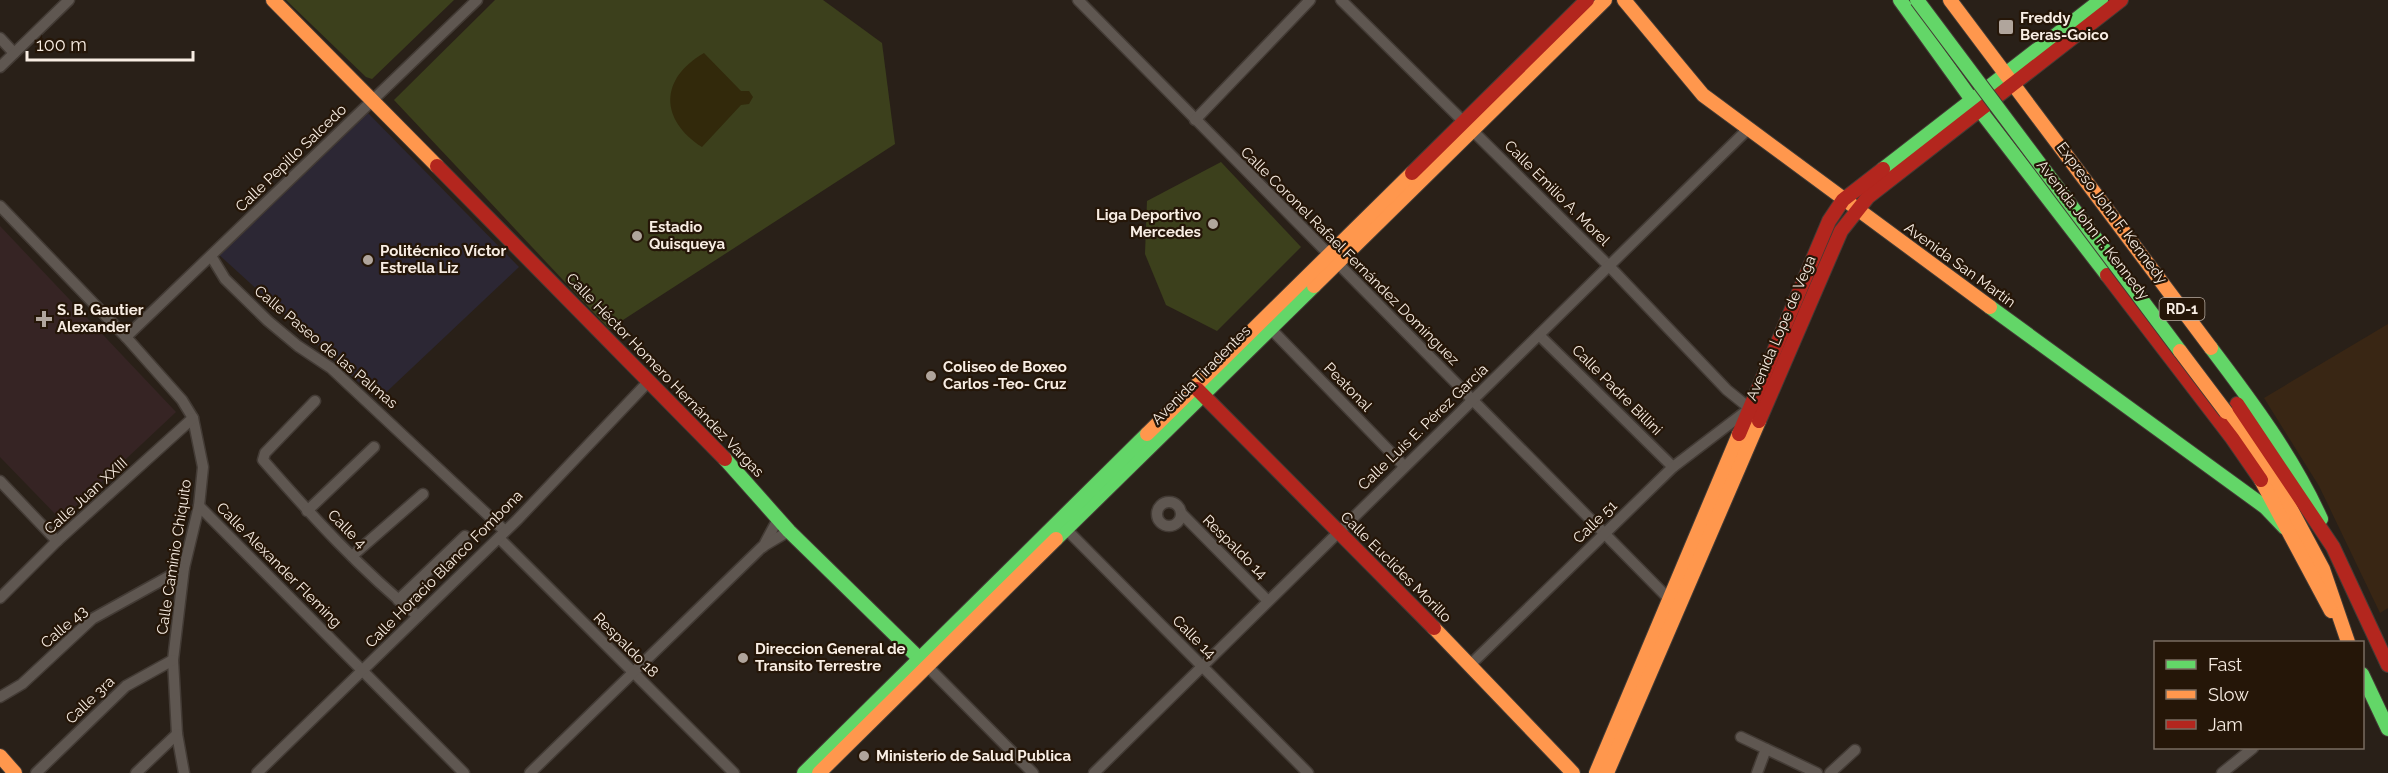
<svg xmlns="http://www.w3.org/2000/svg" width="2388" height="773" viewBox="0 0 2388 773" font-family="Raleway,sans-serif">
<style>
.built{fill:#392614}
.education{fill:#2c2734}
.medical{fill:#362424}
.green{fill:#3c401c}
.sand{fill:#32290b}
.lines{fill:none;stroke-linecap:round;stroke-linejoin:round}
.street-casing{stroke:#433b35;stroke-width:13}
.fast-casing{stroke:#433b35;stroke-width:16}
.slow-casing{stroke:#433b35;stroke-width:16}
.jam-casing{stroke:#433b35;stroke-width:16}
.street{stroke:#5f5751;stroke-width:10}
.fast{stroke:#63d668;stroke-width:14}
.slow{stroke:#ff974d;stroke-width:14}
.jam{stroke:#b3261e;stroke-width:14}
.fast-bridge-casing{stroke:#433b35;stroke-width:16;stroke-linecap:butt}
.slow-bridge-casing{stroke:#433b35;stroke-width:16;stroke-linecap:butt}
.fast-bridge{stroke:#63d668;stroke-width:14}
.slow-bridge{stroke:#ff974d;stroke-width:14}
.poi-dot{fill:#b0a59c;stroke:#251608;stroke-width:2}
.labels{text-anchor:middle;stroke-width:4.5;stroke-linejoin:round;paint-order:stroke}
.shield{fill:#251608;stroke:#b9aca1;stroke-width:1.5}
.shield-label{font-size:14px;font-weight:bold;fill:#f8ede3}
.poi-label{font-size:15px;font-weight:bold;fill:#f8ede3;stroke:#251608;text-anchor:start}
.street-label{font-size:15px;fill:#f8ede3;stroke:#251608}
</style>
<rect width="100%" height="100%" fill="#292018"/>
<polygon class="built" points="2388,324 2388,608 2380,613 2319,486 2264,398"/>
<polygon class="education" points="366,111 519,267 378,400 217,253"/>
<polygon class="medical" points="0,226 176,412 61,520 0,457"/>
<g class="green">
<polygon points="286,0 454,0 372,79 366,77"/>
<polygon points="495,0 823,0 882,43 895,144 609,329 394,100"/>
<polygon points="1221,162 1301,247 1217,331 1166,305 1145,254 1147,201"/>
</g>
<path class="sand" d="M704 53 741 91H749L753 97 749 104 741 105 702 147C660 120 659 79 704 53Z"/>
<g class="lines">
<g class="street-casing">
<g id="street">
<polyline points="1078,0 1674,604"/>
<polyline points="1341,0 1610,267 1727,390 1753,411"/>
<polyline points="0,38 14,53"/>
<polyline points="0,67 69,0"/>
<polyline points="1195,120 1310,0"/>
<polyline points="0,206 126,337 182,400 193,418 203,467 199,506 184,568 173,660 177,734 184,773"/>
<polyline points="211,256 225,279 268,321 298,346 331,368 505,531"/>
<polyline points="1271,329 1404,466"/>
<polyline points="1539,335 1673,467"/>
<polyline points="126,337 477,0"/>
<path d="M315 401 265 453 263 460C311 515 361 570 418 616"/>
<polyline points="0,481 57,541"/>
<circle cx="1169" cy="514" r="12"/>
<polyline points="199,506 464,773"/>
<polyline points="307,511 374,447"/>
<polyline points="1182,514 1268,601"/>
<polyline points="1063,526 1308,773"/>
<polyline points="499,538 734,773"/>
<polyline points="763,547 778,519"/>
<polyline points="352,556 423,494"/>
<polyline points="0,598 57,541 193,418"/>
<polyline points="398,600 465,536"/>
<polyline points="1470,665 1673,467 1749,409"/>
<polyline points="928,667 1033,773"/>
<polyline points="0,697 22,684 92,619 184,568"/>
<polyline points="1741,737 1817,773"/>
<polyline points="36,773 126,686 173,660"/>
<polyline points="136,773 177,734"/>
<polyline points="257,773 517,520 649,381"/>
<polyline points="530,773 762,547 789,531"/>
<polyline points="1094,773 1748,129"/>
<polyline points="1757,773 1766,749"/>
<polyline points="1830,773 1855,750"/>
<polyline points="2222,773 2253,748"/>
</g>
</g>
<g class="fast-casing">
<g id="fast">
<polyline points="1900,0 1972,100 2107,275"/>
<polyline points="1883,169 2101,0"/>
<polyline points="1990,307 2265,507 2285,528"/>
<path d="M2211 348C2252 402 2293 457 2321 519"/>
<polyline points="725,459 789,531 926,665"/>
<polyline points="1056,539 1314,286"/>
<polyline points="2362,674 2388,729"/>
<polyline points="804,773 1147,434"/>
</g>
</g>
<g class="slow-casing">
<g id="slow">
<polyline points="273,0 437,166"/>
<polyline points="1624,0 1703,95 1990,307"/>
<polyline points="1950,0 2211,348"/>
<polyline points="1314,286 1605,0"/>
<polyline points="2227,413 2278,485 2323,569 2348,642"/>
<polyline points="1147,434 1412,173"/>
<polyline points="2261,480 2331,611"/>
<polyline points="1434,628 1573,773"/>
<polyline points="0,756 15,773"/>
<polyline points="819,773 1056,539"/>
<polyline points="1596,773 1739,434"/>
<polyline points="1607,773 1759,421"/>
</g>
</g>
<g class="jam-casing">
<g id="jam">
<polyline points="437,166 725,459"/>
<polyline points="1412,173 1587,0"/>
<polyline points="2107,275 2232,438 2261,480"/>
<polyline points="1197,389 1434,628"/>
<polyline points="2237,404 2333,547 2388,665"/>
<polyline points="1759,421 1841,231 1868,197 2121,0"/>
<polyline points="1739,434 1829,221 1843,200 1883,169"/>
</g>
</g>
<use href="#street" class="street"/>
<use href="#fast" class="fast"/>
<use href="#slow" class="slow"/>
<use href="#jam" class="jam"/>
<g class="fast-bridge-casing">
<polyline id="fast-bridge" points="1917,0 2180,351"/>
</g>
<g class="slow-bridge-casing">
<polyline id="slow-bridge" points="2180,351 2226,412"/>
</g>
<use href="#fast-bridge" class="fast-bridge"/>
<use href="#slow-bridge" class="slow-bridge"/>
</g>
<g class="poi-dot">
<rect x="1998" y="19" width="16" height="16" rx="3"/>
<circle cx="1213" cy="224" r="6"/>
<circle cx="637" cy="236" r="6"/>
<circle cx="368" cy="260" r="6"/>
<path d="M41 310h6v6h6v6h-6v6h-6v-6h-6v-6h6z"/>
<circle cx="931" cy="376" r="6"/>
<circle cx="743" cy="658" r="6"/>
<circle cx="864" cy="756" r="6"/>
</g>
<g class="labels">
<rect class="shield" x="2159.5" y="298" width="45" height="22" rx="4.5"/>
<g class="shield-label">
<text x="2182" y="314">RD-1</text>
</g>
<g class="poi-label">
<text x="2020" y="23">Freddy<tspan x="2020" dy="17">Beras-Goico</tspan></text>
<text x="1201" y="220" text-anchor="end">Liga Deportivo<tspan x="1201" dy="17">Mercedes</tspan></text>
<text x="649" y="232">Estadio<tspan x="649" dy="17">Quisqueya</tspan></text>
<text x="380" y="256">Politécnico Víctor<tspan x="380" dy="17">Estrella Liz</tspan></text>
<text x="57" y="315">S. B. Gautier<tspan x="57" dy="17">Alexander</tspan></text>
<text x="943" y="372">Coliseo de Boxeo<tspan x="943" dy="17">Carlos -Teo- Cruz</tspan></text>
<text x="755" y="654">Direccion General de<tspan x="755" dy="17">Transito Terrestre</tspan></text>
<text x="876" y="761">Ministerio de Salud Publica</text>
</g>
<g class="street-label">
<text transform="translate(291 158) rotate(-44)" y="5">Calle Pepillo Salcedo</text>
<text transform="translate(1557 193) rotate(45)" y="5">Calle Emilio A. Morel</text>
<text transform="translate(2112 213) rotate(53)" y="5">Expreso John F. Kennedy</text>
<text transform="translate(2093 230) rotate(52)" y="5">Avenida John F. Kennedy</text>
<text transform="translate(1350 256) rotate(45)" y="5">Calle Coronel Rafael Fernández Domínguez</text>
<text transform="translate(1960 265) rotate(36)" y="5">Avenida San Martín</text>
<text transform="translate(1781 328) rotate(-67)" y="5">Avenida Lope de Vega</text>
<text transform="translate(326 347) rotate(40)" y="5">Calle Paseo de las Palmas</text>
<text transform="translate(665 375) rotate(46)" y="5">Calle Héctor Homero Hernández Vargas</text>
<text transform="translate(1201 375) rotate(-45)" y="5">Avenida Tiradentes</text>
<text transform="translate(1348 387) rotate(46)" y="5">Peatonal</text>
<text transform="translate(1617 390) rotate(45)" y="5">Calle Padre Billini</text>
<text transform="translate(1423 427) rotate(-44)" y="5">Calle Luis E. Pérez García</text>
<text transform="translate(86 496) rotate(-42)" y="5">Calle Juan XXIII</text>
<text transform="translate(1595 522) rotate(-44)" y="5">Calle 51</text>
<text transform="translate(347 529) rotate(45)" y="5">Calle 4</text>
<text transform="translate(1235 547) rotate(45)" y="5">Respaldo 14</text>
<text transform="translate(174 557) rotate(-81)" y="5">Calle Caminio Chiquito</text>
<text transform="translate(279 565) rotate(45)" y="5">Calle Alexander Fleming</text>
<text transform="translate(1396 567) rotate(45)" y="5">Calle Euclides Morillo</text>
<text transform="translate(444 569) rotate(-45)" y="5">Calle Horacio Blanco Fombona</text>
<text transform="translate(64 627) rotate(-41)" y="5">Calle 43</text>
<text transform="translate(1194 637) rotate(45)" y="5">Calle 14</text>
<text transform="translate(626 645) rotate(45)" y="5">Respaldo 18</text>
<text transform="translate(90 700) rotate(-44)" y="5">Calle 3ra</text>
</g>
</g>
<rect x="2154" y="641" width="210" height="108" fill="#251608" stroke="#796c60" stroke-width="1.5"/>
<rect x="2166" y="660" width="30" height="9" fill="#63d668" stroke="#796c60" stroke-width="1.5"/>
<text x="2208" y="671" font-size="18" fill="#f8ede3">Fast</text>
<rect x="2166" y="690" width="30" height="9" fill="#ff974d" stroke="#796c60" stroke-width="1.5"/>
<text x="2208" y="701" font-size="18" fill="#f8ede3">Slow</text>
<rect x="2166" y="720" width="30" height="9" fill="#b3261e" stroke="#796c60" stroke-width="1.5"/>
<text x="2208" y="731" font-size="18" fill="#f8ede3">Jam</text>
<path d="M27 51v9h166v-9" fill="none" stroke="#f8ede3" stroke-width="3"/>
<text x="36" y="51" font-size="18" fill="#f8ede3" stroke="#251608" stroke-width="4.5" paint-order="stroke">100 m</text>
</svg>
